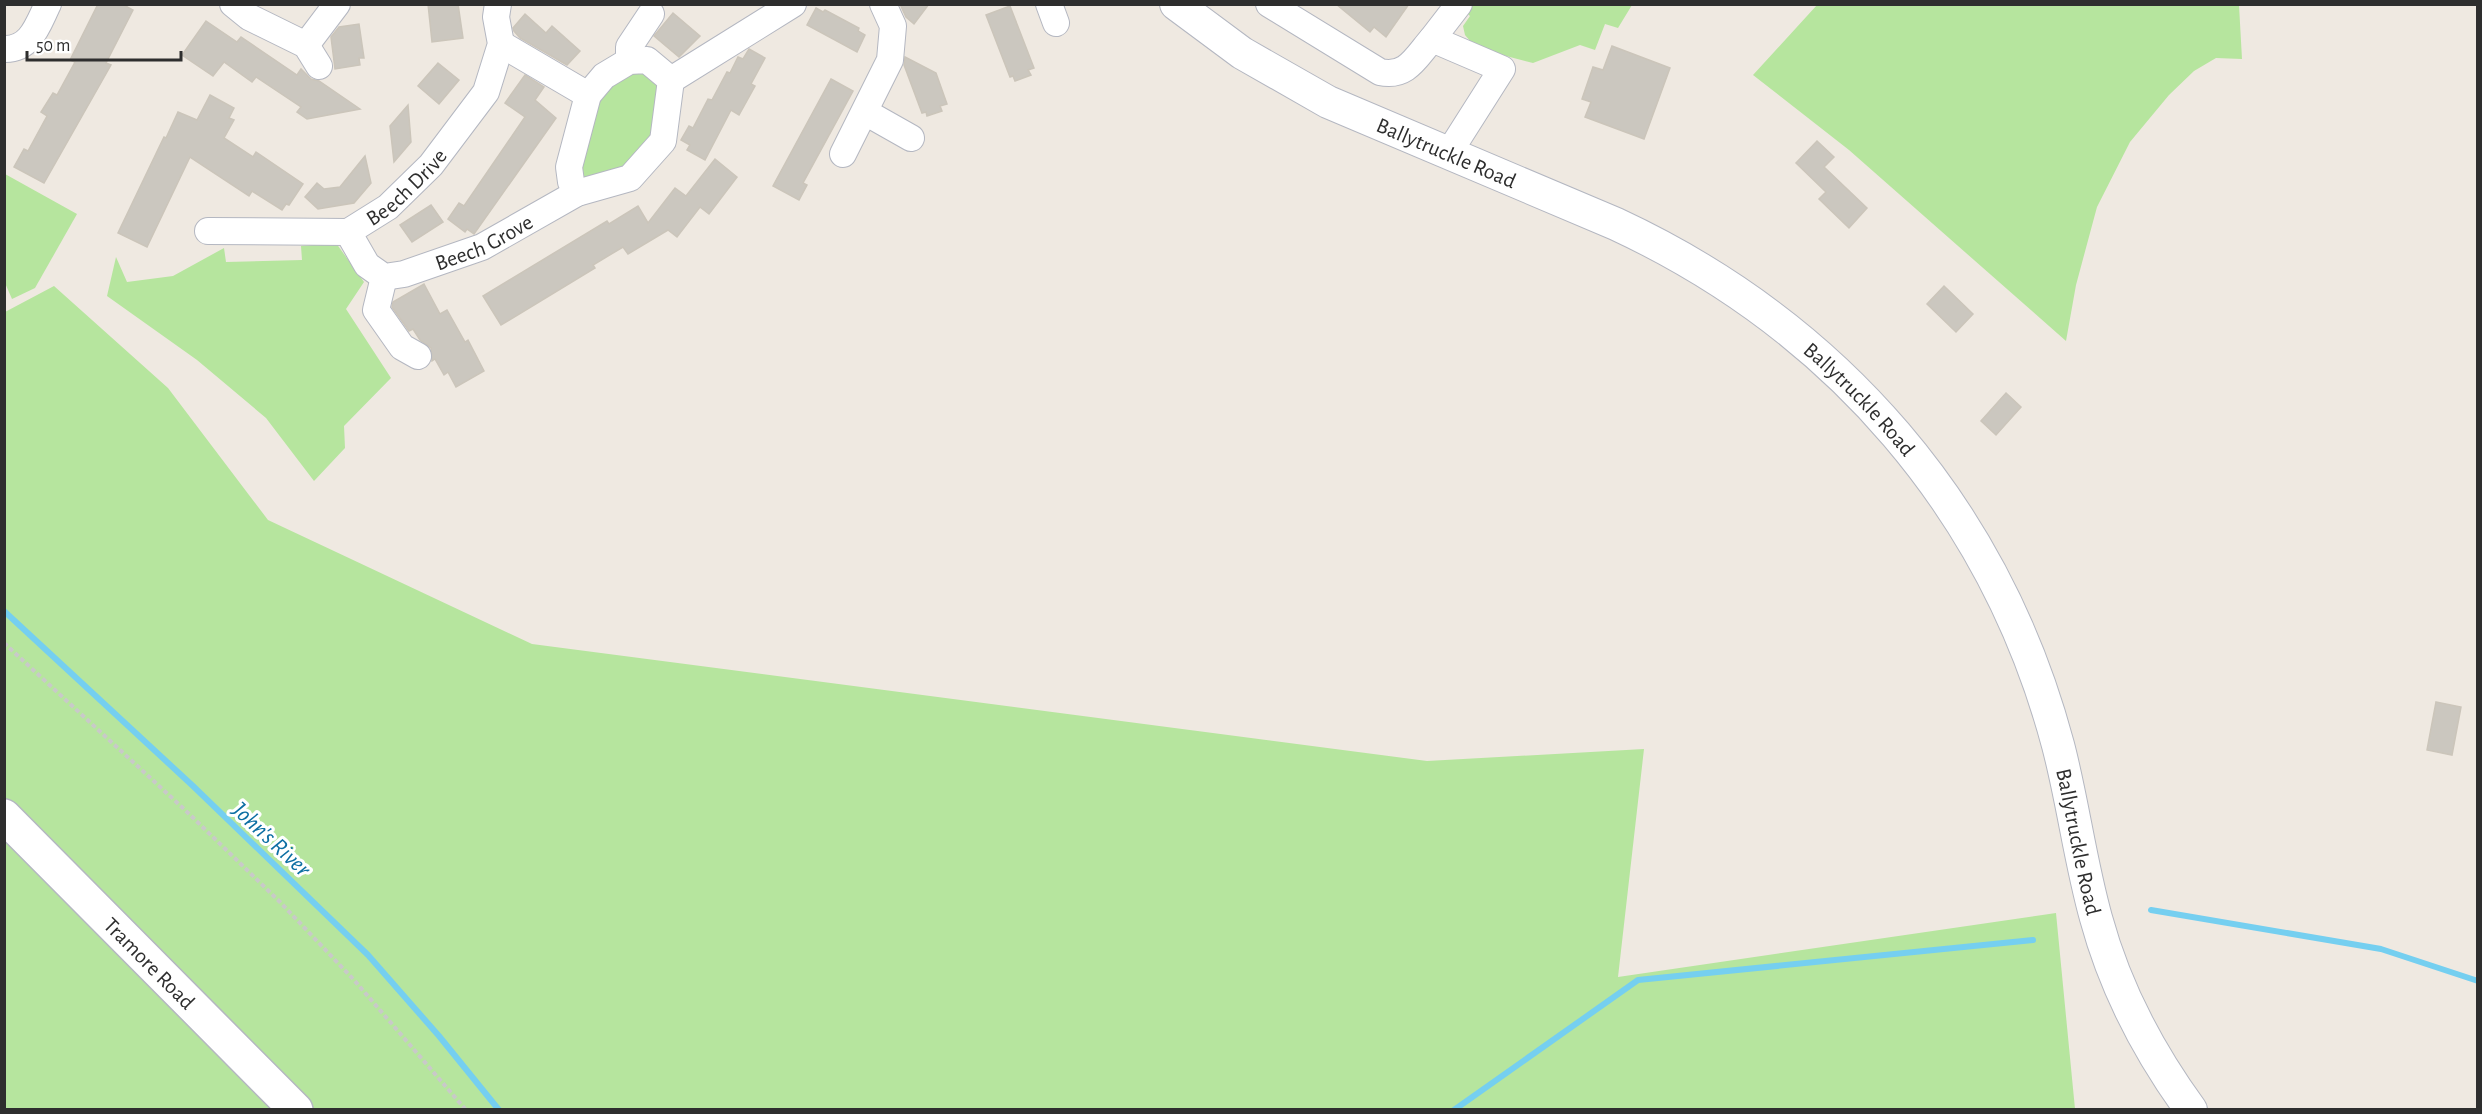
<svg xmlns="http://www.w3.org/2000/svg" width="2482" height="1114" viewBox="0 0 2482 1114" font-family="'Alegreya Sans',sans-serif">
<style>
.green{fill:#b6e59e}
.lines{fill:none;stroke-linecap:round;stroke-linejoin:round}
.stream{stroke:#75cff0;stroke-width:6}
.building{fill:#cbc7bf;stroke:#cbc5ba;stroke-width:1.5}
.minor-casing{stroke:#b4b7c1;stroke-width:28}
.tertiary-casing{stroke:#b4b7c1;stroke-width:34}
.secondary-casing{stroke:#b4b7c1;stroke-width:36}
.path{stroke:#c9c9c9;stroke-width:4;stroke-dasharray:4.5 3;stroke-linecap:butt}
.minor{stroke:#fff;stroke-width:26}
.tertiary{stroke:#fff;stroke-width:32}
.secondary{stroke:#fff;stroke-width:33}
.labels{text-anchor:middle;stroke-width:6;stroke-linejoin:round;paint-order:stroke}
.street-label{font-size:22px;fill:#2e2e2e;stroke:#fff}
.water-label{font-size:24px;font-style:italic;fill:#0d6fa3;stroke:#fff}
</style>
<rect width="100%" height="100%" fill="#efe9e1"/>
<g class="green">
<polygon points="1471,5 1632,5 1618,28 1605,24 1595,50 1580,45 1533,63 1491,52 1471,42 1465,35 1463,26 1470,16 1465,11"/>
<polygon points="1817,5 2239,5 2242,59 2216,58 2194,71 2169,95 2130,142 2097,207 2076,285 2066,341 1849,150 1753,75"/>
<polygon points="632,68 647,74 663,89 653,139 628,168 584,179 577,170 590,114 612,78"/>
<polygon points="5,174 77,214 35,288 12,299 5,283"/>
<polygon points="336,243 364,282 346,309 391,378 344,426 345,448 314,481 266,418 197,360 107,296 116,257 127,282 173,276 224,248 226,262 302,260 301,246"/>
<polygon points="54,286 168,388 268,520 532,644 1427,761 1644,749 1618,977 2056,913 2075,1109 5,1110 5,312"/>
</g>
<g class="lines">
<g class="stream">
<polyline points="4,611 193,786 368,955 439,1036 499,1110"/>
<polyline points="2151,910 2381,949 2478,981"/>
<polyline points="1454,1110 1638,980 2033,940"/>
</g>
</g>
<g class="building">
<polygon points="98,4 122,4 133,10 106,63 111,65 44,183 14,167 24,149 28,151 47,116 41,112 53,93 57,95 75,62 70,60"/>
<polygon points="428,4 458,4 463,38 432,42"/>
<polygon points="900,4 929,4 914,24 906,17"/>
<polygon points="1336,4 1409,4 1386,37 1374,27 1370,32"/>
<polygon points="1010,6 1034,68 1028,70 1031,75 1015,81 1013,76 1010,77 986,15"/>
<polygon points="816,8 823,12 825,10 859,28 858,31 865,35 857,52 807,25"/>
<polygon points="673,13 700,36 679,57 654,36"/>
<polygon points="525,14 546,33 552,26 580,51 567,65 520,38 514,31 513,28"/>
<polygon points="206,21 237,42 241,37 297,75 301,69 311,79 319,81 360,109 307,119 297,112 301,107 256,77 252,82 224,62 213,76 182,55"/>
<polygon points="359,24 364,58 359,58 360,65 335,69 331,37 339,27"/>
<polygon points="1612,46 1670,68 1644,139 1585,117 1591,102 1582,99 1593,67 1603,70"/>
<polygon points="749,49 765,58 751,84 755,86 739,115 731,110 705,160 687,150 690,145 681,140 689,126 693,128 708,99 712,100 727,72 730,73 738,57 743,59"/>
<polygon points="905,57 936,73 947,104 940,106 942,111 927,116 926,112 922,113 904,65"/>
<polygon points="438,63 459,80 439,104 418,86"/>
<polygon points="525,75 544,87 535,100 556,118 474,234 467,229 465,232 448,219 459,203 464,206 525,117 505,103"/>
<polygon points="831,79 853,91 803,183 807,185 799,200 773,186"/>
<polygon points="210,95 234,108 229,118 234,120 224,138 253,157 256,152 303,184 289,205 286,204 282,210 252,191 249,196 190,157 147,247 118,233 164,137 166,138 178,112 197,120"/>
<polygon points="408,105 411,142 394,162 390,126"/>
<polygon points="1817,141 1834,157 1824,167 1867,208 1849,228 1819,199 1826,192 1796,163"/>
<polygon points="365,156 371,183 354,203 318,209 305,197 317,183 324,189 340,187"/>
<polygon points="715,159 737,177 709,214 700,207 677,237 668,230 628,254 623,247 593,265 595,268 501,325 483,296 607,221 609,224 638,206 648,223 675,188 686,196"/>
<polygon points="431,205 443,222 412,242 400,225"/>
<polygon points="424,284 440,314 447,310 465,342 468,340 484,371 456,387 448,372 444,375 435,359 432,361 431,348 420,340 413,329 409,331 392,307 393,302"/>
<polygon points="1944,286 1973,314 1956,332 1927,304"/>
<polygon points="2006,393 2021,407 1996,435 1981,421"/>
<polygon points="2436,702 2461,707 2452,755 2427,750"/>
</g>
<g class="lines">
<g class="minor-casing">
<g id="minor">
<polyline points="233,4 249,17 306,45 319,66"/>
<polyline points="1049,4 1056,23"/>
<path d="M1269 4 1380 72C1407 78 1416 57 1432 39L1502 69 1448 154"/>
<polyline points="1432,39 1459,4"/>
<polyline points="501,44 588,95"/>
<polyline points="306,45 337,4"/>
<path d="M4 49C31 50 38 24 48 4"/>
<polyline points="629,61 629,47 651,14"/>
<polyline points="671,80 793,4"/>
<polyline points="865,112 911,138"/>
<polyline points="843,154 890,60 893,26 883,4"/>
<polyline points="577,193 571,182 569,167 588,95 604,76 629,61 647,60 671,80"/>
<path id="s1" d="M208 231 348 232 388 207 431 165 486 92 501 44 496 17 498 4"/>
<path id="s2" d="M348 232 367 265 384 277 404 274 482 247 577 193 630 178 663 141 671 80"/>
<polyline points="384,277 376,310 402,347 418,356"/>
</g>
</g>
<g class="tertiary-casing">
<g id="tertiary">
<path id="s3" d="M1176 4 1242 53 1328 102 1616 224C1837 327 1995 509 2058 745 2073 802 2080 861 2096 918 2115 988 2148 1051 2191 1110"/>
</g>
</g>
<g class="secondary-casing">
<g id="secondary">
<path id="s4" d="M4 816 296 1110"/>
</g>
</g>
<polyline class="path" points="4,643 184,809 279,901 354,980 466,1110"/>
<use href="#minor" class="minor"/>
<use href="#tertiary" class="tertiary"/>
<use href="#secondary" class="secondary"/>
</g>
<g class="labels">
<g class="street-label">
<text dy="8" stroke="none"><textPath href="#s3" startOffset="310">Ballytruckle Road</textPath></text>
<text dy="8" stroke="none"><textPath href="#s1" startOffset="214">Beech Drive</textPath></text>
<text dy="8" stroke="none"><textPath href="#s2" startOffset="165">Beech Grove</textPath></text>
<text dy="8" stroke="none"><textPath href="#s3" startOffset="796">Ballytruckle Road</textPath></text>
<text dy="8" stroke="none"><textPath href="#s3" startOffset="1299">Ballytruckle Road</textPath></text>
<text dy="8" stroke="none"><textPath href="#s4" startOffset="207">Tramore Road</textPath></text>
</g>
<g class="water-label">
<text transform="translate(272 839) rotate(43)" y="8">John's River</text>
</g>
</g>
<rect width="2482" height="1114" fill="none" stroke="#2e2e2e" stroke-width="12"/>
<path d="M27 51v9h154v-9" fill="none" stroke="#2e2e2e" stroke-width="3"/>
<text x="36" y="51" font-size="18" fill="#2e2e2e" stroke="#ffffff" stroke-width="4.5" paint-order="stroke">50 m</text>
</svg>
